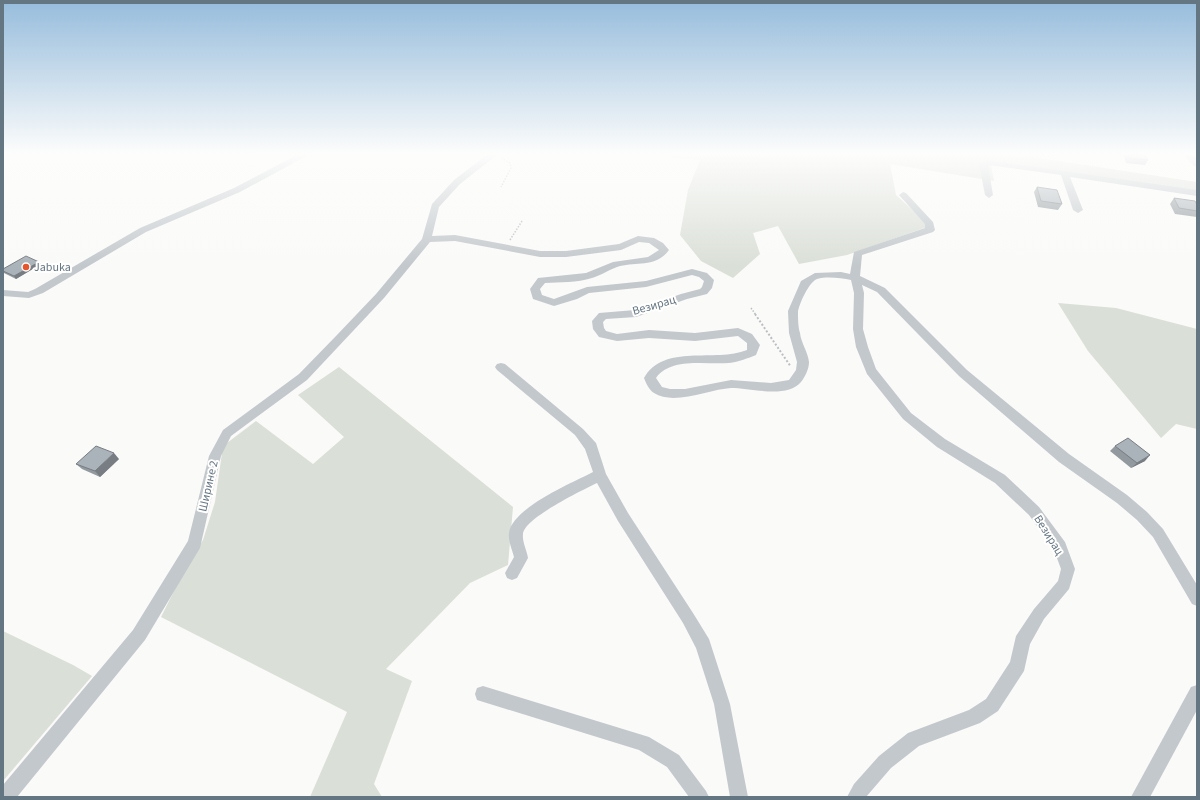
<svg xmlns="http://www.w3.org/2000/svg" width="1200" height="800" viewBox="0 0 1200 800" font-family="'Source Sans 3',sans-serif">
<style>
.green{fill:#dadfd7}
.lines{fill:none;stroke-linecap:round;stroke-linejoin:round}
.path-far1{stroke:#bbbfc2;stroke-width:1.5;stroke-dasharray:1.5 1.5;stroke-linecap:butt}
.path{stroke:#bbbfc2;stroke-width:2;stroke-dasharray:2 2;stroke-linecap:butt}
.minor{fill:#c3c8cc;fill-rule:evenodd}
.wall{fill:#929a9f}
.shaded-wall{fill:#777d82}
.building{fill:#aab3b9;stroke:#777d82}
.poi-dot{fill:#e4572e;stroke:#fff;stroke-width:1.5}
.labels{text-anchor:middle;stroke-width:4;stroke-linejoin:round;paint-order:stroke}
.poi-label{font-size:12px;fill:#657683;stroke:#fff;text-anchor:start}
.street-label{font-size:12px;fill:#657683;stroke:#fff}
</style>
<rect width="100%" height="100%" fill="#fafaf8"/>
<g class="green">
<polygon points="667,154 1013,154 1197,182 1197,191 990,161 994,181 890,164 896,195 930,226 847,255 799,264 778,226 753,233 760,254 733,278 701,261 680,235 688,190 700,160 667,157"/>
<polygon points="1058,303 1116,308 1197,329 1197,429 1176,424 1161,438 1088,351"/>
<polygon points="339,367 513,507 508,565 470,583 386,669 412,681 374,784 382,797 310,797 347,712 161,617 186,567 203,540 215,502 223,446 256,421 313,464 344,437 298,395"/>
<polygon points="3,631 73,665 92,676 3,781"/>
</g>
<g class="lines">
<g class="path-far1">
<polyline points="501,158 510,163 511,168 501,187"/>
<polyline points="510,240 522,221"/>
<polyline points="751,308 756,315"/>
</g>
<polyline class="path" points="755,314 791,367"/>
<g class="minor">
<polygon points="299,154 310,154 240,192 146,232 43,293 29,298 3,296 3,290 28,292 35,289 140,228 234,188"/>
<path d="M488 154H498L460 184 439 207 432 236 455 235 540 251H566L619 244 638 236 654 238 663 243 669 250C657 267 638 262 620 266 610 269 602 275 592 278 577 283 560 282 545 283L540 289 542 295 554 299 587 287 646 281 692 269 707 273 714 280 712 288 707 294 687 299 636 317 606 319 603 322 604 328 606 331 617 334 649 330 695 333 738 328 752 334 760 345 756 355C748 358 739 362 729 363 706 365 671 357 656 378L662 387 670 389H685L731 380 771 383 789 380 796 370 797 362 789 333 788 311 801 281 815 273 841 272 850 274 854 252 925 228V224L899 195 903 192 906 193 933 222 935 230 933 232 862 255 860 276 885 288 967 370 1069 454 1127 495 1147 512 1163 529 1197 585V606L1192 604 1153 537 1137 520 1117 503 1059 462 959 376 877 292 862 285 864 293 863 329 868 347 876 369 911 413 945 439 1005 475 1039 507 1065 542 1075 569 1069 589 1044 619 1030 644 1024 671 998 711 980 723 919 746 891 768 866 797H847L854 784 879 756 908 733 969 710 986 699 1010 662 1016 636 1034 609 1058 581 1061 569 1054 550 1029 515 995 483 937 447 903 419 867 374 856 347 853 329 854 293 851 280C841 278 827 276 817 279 809 282 799 304 798 312 798 318 798 327 800 333 801 343 808 352 809 362 809 369 805 377 801 382 787 399 751 388 731 388 710 389 674 406 654 393 649 390 646 383 644 378 664 343 715 363 747 350V343L738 336 695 341 649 338 617 341 599 337 593 329 592 321 599 313 635 310 681 294 700 289 702 287 704 281 699 277 692 275 646 287 589 293 577 299 554 306 533 299 530 289 538 278 586 273 613 262 648 257 659 250 649 243 639 242 621 250 566 257H540L455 241 430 242 384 298 307 380 231 436 221 456 200 548 145 640 17 797H3V785L133 630 188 541 209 456 223 430 299 374 336 336 376 294 422 239 432 204 454 180Z"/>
<polygon points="1183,154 1192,154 1197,159 1197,166 1194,166"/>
<polygon points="987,160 1197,190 1197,196 1070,177 1083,210 1078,213 1073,210 1061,175 988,165 993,195 989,198 985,195 979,164"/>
<path d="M501 363 505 364 583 429 596 443 606 474 628 513 693 613 709 639 730 704 748 797H730L714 704 696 648 683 623 618 521 597 483C583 490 524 518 523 534 522 542 527 550 528 558L517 578 512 580 507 578 505 573 514 557C512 549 508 541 509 533 512 508 572 483 593 472L585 449 575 435 497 370 495 367 497 364Z"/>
<polygon points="1197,685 1197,710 1150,797 1131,797 1191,687"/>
<polygon points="483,686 649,737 679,755 706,791 709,797 689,797 667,767 639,750 477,700 475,694 477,688"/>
</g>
</g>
<g class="wall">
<polygon points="1123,154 1144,154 1148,160 1145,165 1126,163"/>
<polygon points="1037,187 1062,204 1058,210 1038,207 1034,192"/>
<polygon points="1174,198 1197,205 1197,217 1175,214 1170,204"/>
<polygon points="39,262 41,264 16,279 4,273 3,271 3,269"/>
<polygon points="1115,446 1145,461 1131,468 1110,451"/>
<polygon points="119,459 100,477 82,469 76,464"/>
</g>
<g class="shaded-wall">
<polygon points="39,262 41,264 16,279 14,276"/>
<polygon points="114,453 119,459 100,477 95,471"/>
<polygon points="1150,455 1145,461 1131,468 1137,463"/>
</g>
<g class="building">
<polygon points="1128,154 1144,154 1148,160 1129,158"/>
<polygon points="1037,187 1057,190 1062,204 1041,201"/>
<polygon points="1174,198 1195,201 1197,205 1197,211 1179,208"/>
<polygon points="26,256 39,262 14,276 3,271 3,269"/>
<polygon points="1128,438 1150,455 1137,463 1115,446"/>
<polygon points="96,446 114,453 95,471 76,464"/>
</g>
<linearGradient id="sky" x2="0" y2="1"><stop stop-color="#96bcdc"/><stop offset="0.58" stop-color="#fdfdfc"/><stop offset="1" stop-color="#fdfdfc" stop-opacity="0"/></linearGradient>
<rect width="1200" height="266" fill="url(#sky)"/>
<circle class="poi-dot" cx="26" cy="267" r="4"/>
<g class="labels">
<g class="poi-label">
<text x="34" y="271">Jabuka</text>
</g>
<g class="street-label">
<text transform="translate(654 305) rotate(-16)" y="4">Везирац</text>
<text transform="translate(208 486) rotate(-77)" y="4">Ширине 2</text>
<text transform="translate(1049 535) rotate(58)" y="4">Везирац</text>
</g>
</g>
<rect width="1200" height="800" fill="none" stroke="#657683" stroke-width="8"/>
</svg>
